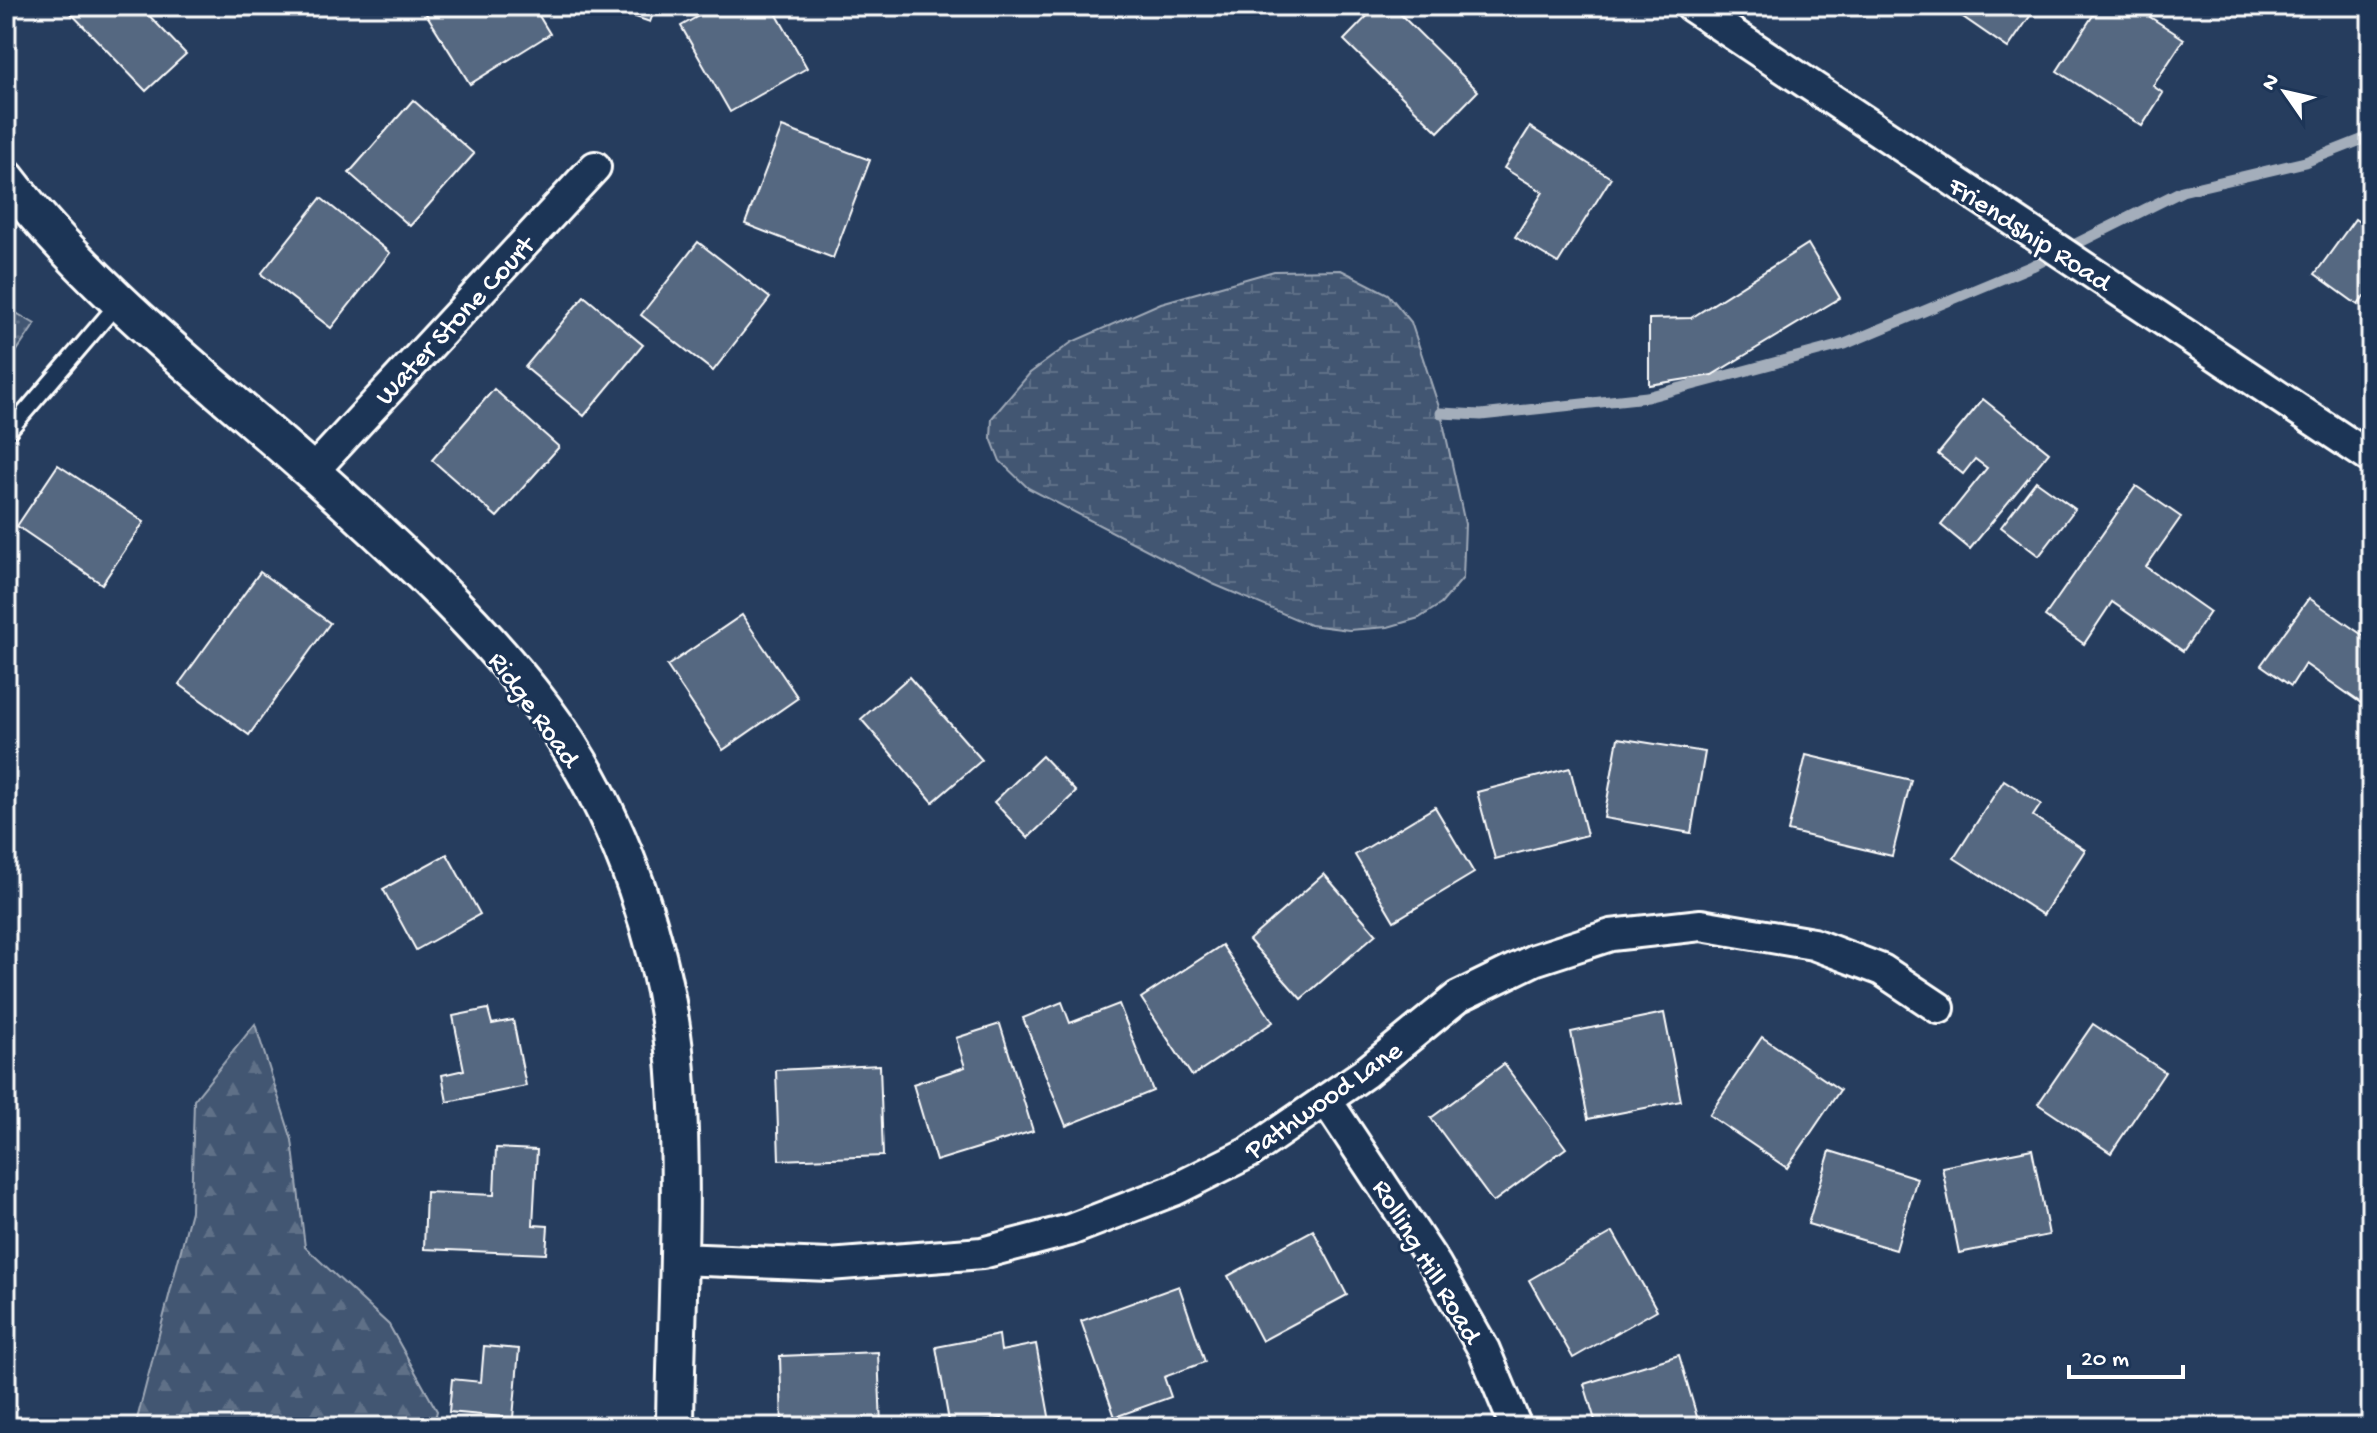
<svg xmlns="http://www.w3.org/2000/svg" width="2377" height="1433" viewBox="0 0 2377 1433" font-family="'Gochi Hand',sans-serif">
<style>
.grass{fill:url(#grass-dots);stroke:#a0aab8;stroke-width:2}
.forest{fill:url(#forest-firs);stroke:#a0aab8;stroke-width:2}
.wetland{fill:url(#wetland-marsh);stroke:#a0aab8;stroke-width:2}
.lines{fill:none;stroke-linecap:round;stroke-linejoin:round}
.stream{stroke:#a4aebb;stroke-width:11}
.building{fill:#556781;stroke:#fff;stroke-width:2}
.service-casing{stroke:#fff;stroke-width:20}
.minor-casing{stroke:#fff;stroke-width:36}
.tertiary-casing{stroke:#fff;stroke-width:42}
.service{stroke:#1d3557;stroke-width:14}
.minor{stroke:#1d3557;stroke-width:30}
.tertiary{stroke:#1d3557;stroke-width:36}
.labels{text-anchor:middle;stroke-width:6;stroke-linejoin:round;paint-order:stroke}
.street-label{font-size:28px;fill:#fff;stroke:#1d3557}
</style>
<defs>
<pattern id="grass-dots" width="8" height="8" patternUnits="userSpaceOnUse" patternTransform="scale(2)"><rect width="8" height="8" fill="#425672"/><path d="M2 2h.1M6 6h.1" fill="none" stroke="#5e6f87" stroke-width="1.8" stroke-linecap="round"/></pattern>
<pattern id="forest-firs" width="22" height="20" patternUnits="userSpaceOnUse" patternTransform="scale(2)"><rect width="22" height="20" fill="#425672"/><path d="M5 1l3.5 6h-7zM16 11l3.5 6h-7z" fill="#5e6f87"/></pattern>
<pattern id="wetland-marsh" width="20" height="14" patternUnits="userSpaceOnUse" patternTransform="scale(2)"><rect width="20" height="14" fill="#425672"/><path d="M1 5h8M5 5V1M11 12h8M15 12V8" fill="none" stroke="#5e6f87"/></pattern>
</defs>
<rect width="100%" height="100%" fill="#263d5e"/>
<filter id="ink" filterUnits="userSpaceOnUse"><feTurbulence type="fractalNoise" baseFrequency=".0125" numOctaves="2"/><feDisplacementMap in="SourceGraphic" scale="16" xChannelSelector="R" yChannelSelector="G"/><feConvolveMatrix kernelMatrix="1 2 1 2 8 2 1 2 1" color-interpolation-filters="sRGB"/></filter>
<g filter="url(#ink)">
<polygon class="grass" points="6,307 35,324 6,367"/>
<polygon class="forest" points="255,1024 292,1140 305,1247 389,1325 437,1411 433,1427 135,1427 191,1211 194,1100"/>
<polygon class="wetland" points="1341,270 1388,294 1411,322 1441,413 1465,524 1463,578 1441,604 1419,618 1388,627 1349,630 1310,625 1213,584 1028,488 1000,461 991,438 992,418 1030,373 1072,342 1161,303 1274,271"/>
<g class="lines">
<polyline class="stream" points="1441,413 1481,415 1647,397 1845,344 2032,266 2182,191 2305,162 2371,136"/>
</g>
<g class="building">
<polygon points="64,6 140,6 186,54 146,91"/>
<polygon points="435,6 533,6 550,34 470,84 425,12"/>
<polygon points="604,6 656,6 650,22"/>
<polygon points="716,6 772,6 807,68 730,112 681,26"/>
<polygon points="1377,6 1392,6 1478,91 1438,132 1344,40"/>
<polygon points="1947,6 2037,6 2008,48"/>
<polygon points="2099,6 2133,6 2184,39 2153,86 2163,93 2142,126 2057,71"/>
<polygon points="413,100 474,154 410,226 349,173"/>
<polygon points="782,127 870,160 833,258 745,224"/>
<polygon points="1530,127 1611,178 1558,263 1515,237 1543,192 1504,168"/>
<polygon points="321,198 390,253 331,328 261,274"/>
<polygon points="2355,219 2371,230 2371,302 2364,297 2358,305 2315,274"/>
<polygon points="698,242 770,298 713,371 641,315"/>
<polygon points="1808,244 1840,298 1712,375 1649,385 1649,319 1691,318"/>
<polygon points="584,296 643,345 584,416 525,367"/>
<polygon points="494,389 559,447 497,517 432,460"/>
<polygon points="1983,399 2049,452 1970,549 1941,525 1987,468 1975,459 1963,474 1938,454"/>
<polygon points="58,465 144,522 102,584 17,526"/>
<polygon points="2036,481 2075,509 2039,556 2001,527"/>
<polygon points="2136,486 2181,517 2146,567 2210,612 2183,651 2112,602 2084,644 2045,616"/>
<polygon points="260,572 330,623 249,735 179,684"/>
<polygon points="2309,598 2371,641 2371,710 2305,664 2291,686 2261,665"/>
<polygon points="742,615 798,698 723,750 667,666"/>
<polygon points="909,677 982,760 933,802 861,719"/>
<polygon points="1618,738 1705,752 1691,833 1604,818"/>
<polygon points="1806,755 1911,780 1892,856 1788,831"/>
<polygon points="1042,756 1076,792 1028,838 994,802"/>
<polygon points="1570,768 1587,835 1495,859 1477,792"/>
<polygon points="2004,780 2041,804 2033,816 2085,850 2043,915 1954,858"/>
<polygon points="1435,807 1474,873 1394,921 1355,855"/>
<polygon points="447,854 480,914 416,950 383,889"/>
<polygon points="1324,874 1376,934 1301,999 1249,940"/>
<polygon points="1222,945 1273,1022 1192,1076 1141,998"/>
<polygon points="1062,1002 1070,1023 1119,1004 1153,1091 1066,1126 1023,1018"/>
<polygon points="488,1009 492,1024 513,1020 526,1086 447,1102 442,1075 464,1070 453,1016"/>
<polygon points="1664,1013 1681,1101 1588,1119 1571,1032"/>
<polygon points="1000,1024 1033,1131 936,1161 913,1084 965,1067 956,1038"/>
<polygon points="2093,1024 2165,1072 2111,1153 2038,1104"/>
<polygon points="1762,1037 1840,1090 1787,1168 1709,1115"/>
<polygon points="1504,1064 1566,1148 1493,1202 1431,1118"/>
<polygon points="880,1065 883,1156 779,1160 776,1070"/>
<polygon points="496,1148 537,1150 533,1225 548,1226 546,1254 424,1249 426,1192 494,1195"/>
<polygon points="2032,1149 2049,1235 1959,1253 1942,1167"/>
<polygon points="1830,1151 1917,1178 1896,1250 1808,1224"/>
<polygon points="1313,1230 1347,1295 1262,1341 1228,1276"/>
<polygon points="1613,1232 1657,1310 1573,1358 1529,1280"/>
<polygon points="1179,1286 1205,1362 1164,1377 1171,1397 1115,1417 1081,1321"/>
<polygon points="999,1335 1001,1351 1036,1344 1051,1427 1004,1427 1002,1419 950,1427 936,1347"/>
<polygon points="484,1346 519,1349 513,1418 449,1412 452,1379 481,1382"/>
<polygon points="878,1352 881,1426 782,1427 780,1356"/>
<polygon points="1679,1355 1700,1427 1597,1427 1584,1384"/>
</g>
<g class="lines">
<g class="service-casing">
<polyline id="service" points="6,434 120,301"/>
</g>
<g class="minor-casing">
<g id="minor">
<polyline points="1691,6 2371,458"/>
<polyline points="312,472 595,167"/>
<polyline points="1326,1100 1435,1264 1484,1350 1516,1427"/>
<polyline points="678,1259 829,1265 982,1253 1070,1230 1174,1190 1250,1152 1365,1073 1458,997 1534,960 1611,935 1701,925 1813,944 1882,970 1939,1008"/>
</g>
</g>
<g class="tertiary-casing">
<path id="tertiary" d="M6 178C89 287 208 379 311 471 392 544 477 620 543 708 621 812 670 957 677 1087 684 1200 676 1314 675 1427"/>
</g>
<use href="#service" class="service"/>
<use href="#minor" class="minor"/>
<use href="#tertiary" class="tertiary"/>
</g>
</g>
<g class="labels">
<g class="street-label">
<text transform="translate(2031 232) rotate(33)" y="10">Friendship Road</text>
<text transform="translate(453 319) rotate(-47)" y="10">Water Stone Court</text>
<text transform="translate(536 708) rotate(54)" y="10">Ridge Road</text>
<text transform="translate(1322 1098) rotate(-35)" y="10">Pathwood Lane</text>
<text transform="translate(1429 1260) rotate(59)" y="10">Rolling Hill Road</text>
</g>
</g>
<rect width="2377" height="1433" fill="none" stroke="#1d3557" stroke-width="32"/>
<rect x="16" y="16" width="2345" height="1401" fill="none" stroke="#fff" stroke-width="3" filter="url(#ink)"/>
<g transform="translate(2285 92) rotate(304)" stroke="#1d3557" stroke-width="6" paint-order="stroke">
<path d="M0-6L14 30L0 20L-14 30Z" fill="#ffffff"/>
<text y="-12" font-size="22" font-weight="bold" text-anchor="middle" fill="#ffffff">N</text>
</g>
<path d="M2069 1365v12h114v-12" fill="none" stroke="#ffffff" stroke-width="4"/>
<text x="2081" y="1365" font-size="24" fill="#ffffff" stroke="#1d3557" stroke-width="6" paint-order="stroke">20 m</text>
</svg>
